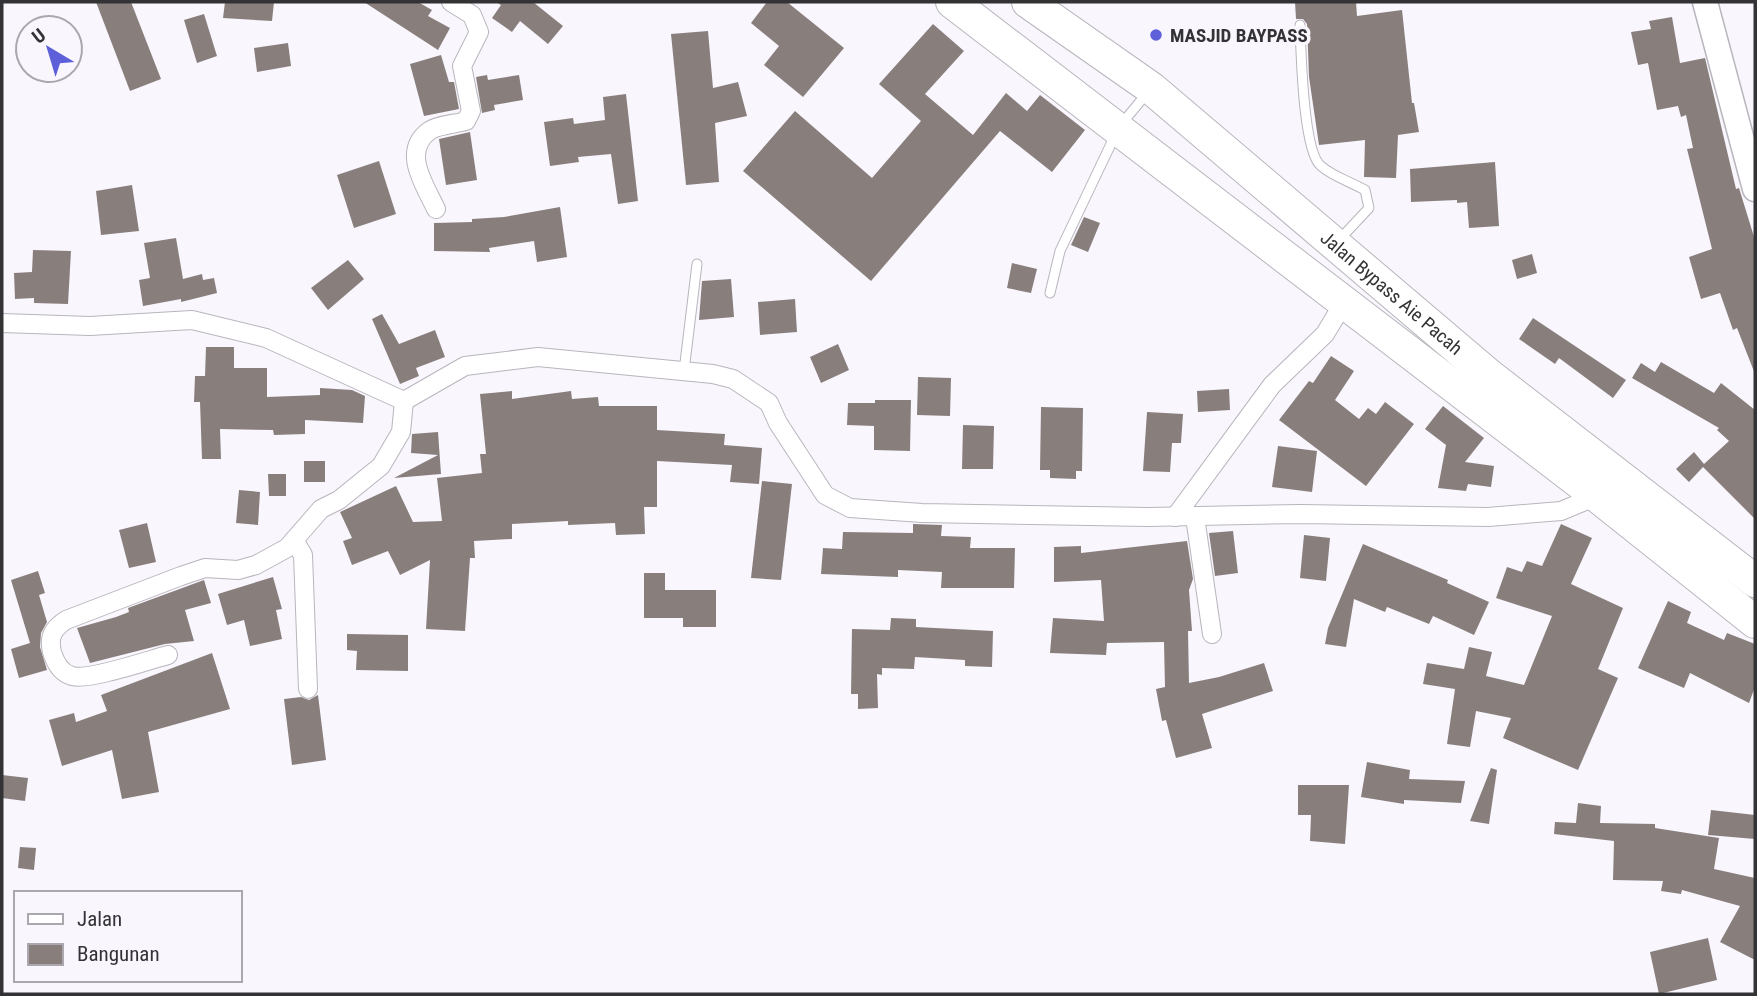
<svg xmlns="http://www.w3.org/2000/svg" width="1757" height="996" viewBox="0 0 1757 996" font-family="'Roboto Condensed',sans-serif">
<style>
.building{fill:#887f7d}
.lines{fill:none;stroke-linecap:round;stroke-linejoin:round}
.lane-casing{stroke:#b8b5bc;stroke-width:11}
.street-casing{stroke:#b8b5bc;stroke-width:20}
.secondary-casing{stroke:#b8b5bc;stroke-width:27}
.highway-casing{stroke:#b8b5bc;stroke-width:34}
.lane{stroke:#fff;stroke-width:9}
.street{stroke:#fff;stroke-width:18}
.secondary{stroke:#fff;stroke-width:24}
.highway{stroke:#fff;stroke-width:32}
.poi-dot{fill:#5d60d8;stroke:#faf6fe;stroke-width:2.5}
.labels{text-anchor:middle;stroke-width:7;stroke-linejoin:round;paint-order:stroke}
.poi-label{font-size:19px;font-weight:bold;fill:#333235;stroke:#faf6fe;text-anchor:start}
.street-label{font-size:19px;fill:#333235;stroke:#faf6fe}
</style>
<rect width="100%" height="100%" fill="#faf6fe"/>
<g class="building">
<polygon points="96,2 131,2 161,79 130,91"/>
<polygon points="225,2 274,2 272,21 223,18"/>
<polygon points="364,2 418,2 432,10 428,16 450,28 438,50"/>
<polygon points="496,2 533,2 563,26 548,44 520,21 512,32 492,18 501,5"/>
<polygon points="767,2 787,2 844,48 803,97 764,65 779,46 751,23"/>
<polygon points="1295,2 1356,2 1357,16 1402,10 1412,103 1414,103 1419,132 1398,135 1396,178 1364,177 1365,140 1319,145 1309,77 1307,24 1303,19 1296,19"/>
<polygon points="204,14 217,56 197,63 184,20"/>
<polygon points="1672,17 1680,63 1705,58 1736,189 1739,188 1755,240 1755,374 1737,328 1733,330 1720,293 1701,299 1689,257 1712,249 1687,149 1693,148 1686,115 1681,117 1678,106 1657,110 1648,63 1638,65 1631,32 1651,29 1649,21"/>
<polygon points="933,24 964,51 925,94 973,135 1006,93 1027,111 1040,95 1085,130 1052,172 1000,131 871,281 743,171 795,111 872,178 921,121 879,84"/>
<polygon points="708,31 713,88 738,82 747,116 715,123 719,182 686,185 671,34"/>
<polygon points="288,43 291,66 257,72 254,48"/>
<polygon points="441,55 449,82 454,82 459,109 424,116 410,64"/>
<polygon points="487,75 488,80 519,75 523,100 494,105 495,110 482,113 476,77"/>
<polygon points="626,94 638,201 618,204 611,154 578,157 579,162 550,166 544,122 573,118 574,124 605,120 603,97"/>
<polygon points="470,132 477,180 446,185 439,139"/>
<polygon points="379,161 396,214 354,228 337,175"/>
<polygon points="1495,162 1499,226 1469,228 1467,202 1457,203 1457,200 1411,202 1410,169"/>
<polygon points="132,185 139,231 101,235 96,191"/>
<polygon points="560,207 567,257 537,262 534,241 489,248 490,252 434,251 434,223 472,222 472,219 504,217"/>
<polygon points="1084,217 1100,223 1088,252 1071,245"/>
<polygon points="176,238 183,279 202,274 203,280 214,278 217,293 181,302 181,299 143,306 139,280 150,278 144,243"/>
<polygon points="33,250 71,251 68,304 34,303 34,298 15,299 14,273 32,272"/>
<polygon points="1532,254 1537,273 1517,279 1512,260"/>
<polygon points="348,260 364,279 328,310 311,288"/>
<polygon points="1012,263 1037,269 1031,293 1007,288"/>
<polygon points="731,279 734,317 699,320 702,281"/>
<polygon points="795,299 797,332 760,335 758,302"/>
<polygon points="382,314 399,344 435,330 445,357 416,368 419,376 400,384 372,319"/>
<polygon points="1533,318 1626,380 1613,398 1559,358 1555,364 1519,339"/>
<polygon points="838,344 849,370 821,383 810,357"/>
<polygon points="206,347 234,347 234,368 267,368 267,397 320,395 320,388 352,390 365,396 363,423 305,420 305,434 274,435 273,430 220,429 221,459 202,459 200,402 194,402 195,376 205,376"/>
<polygon points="1331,356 1354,371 1335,400 1359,419 1368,408 1376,414 1385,402 1414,424 1366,486 1279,420 1309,381 1313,383"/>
<polygon points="1661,362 1714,393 1721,383 1755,410 1755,519 1703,467 1689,482 1676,469 1694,452 1704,464 1729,441 1717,430 1719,428 1632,378 1641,363 1655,372"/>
<polygon points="918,377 951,378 950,416 917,415"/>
<polygon points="1229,389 1230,410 1198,412 1197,391"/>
<polygon points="512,391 512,399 571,391 572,399 598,397 599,406 657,406 657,430 725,434 724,445 762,448 759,484 730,482 732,465 657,461 657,507 644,507 645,534 616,535 615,523 568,525 568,521 512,524 512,539 474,541 475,558 470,558 465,631 426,629 430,560 400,575 388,551 352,565 343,541 352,538 340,512 396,486 413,522 442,521 437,478 482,473 480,454 486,454 480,394"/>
<polygon points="875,400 911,400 910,451 874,450 874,426 847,425 848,403 875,403"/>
<polygon points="1443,406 1484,438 1465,462 1494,466 1491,487 1468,484 1466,491 1438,488 1446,445 1425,429"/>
<polygon points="1041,407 1083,408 1082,471 1076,471 1076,479 1050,478 1050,470 1040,470"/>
<polygon points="1147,412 1183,414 1181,443 1172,443 1170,472 1143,471"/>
<polygon points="963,425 994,426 993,469 962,469"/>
<polygon points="438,432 441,474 394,478 438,455 411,453 412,434"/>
<polygon points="1278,446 1317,451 1312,492 1272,487"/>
<rect x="304" y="461" width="21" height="21"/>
<polygon points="268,474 286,474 286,496 269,496"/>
<polygon points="762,481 792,484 781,580 751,578"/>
<polygon points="239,490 260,492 258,525 236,523"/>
<polygon points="147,523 156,562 129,568 119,530"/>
<polygon points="913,524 942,525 941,536 971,537 970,548 1015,548 1014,588 941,588 942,572 898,570 898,577 821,574 823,548 842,549 843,532 913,533"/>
<polygon points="1561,524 1592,538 1571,584 1623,608 1598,669 1618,678 1578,770 1503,738 1511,718 1476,711 1470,747 1447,744 1455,689 1423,684 1427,663 1464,669 1469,647 1492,652 1486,676 1524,685 1552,616 1496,598 1507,567 1522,572 1527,561 1542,566"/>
<polygon points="1233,531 1238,573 1215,576 1209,533"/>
<polygon points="1304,535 1330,538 1326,581 1300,578"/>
<polygon points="1187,541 1193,579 1189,590 1192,631 1188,631 1189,683 1219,677 1264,663 1273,691 1202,714 1212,748 1176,758 1166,720 1162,721 1156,689 1165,687 1164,642 1107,643 1106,655 1050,653 1053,618 1104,621 1101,580 1054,582 1054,547 1081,546 1081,553"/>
<polygon points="1363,544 1448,580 1447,583 1489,602 1474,635 1433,616 1429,624 1387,607 1385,612 1354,599 1346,647 1325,644 1328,628"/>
<polygon points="38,571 45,593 39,595 47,622 41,633 40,647 47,670 19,678 11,649 30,643 11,580"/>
<polygon points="644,573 665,573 665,590 716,590 716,627 683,627 683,618 644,618"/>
<polygon points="273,577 282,609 276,610 282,639 250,646 244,620 227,625 218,594"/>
<polygon points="204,580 211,603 185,610 194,641 165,644 90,663 77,628 116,617 129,612 128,608"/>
<polygon points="1668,601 1691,612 1687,623 1724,640 1727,633 1755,644 1755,687 1749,703 1690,673 1684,688 1638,668"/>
<polygon points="891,618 916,619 916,627 993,631 992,667 965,666 965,660 915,657 914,669 882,668 882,675 877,674 878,708 858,709 858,694 851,694 852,629 890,630"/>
<polygon points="347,634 408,635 408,671 356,670 357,651 347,650"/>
<polygon points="212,653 230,709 148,732 159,792 122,799 112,750 62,766 49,720 74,713 76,722 107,711 101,695"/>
<polygon points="318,695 326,760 292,765 284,699 301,697 309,700"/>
<polygon points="1367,762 1410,770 1409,779 1465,781 1461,803 1404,800 1404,804 1361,797"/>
<polygon points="1491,768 1497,770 1489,824 1470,821"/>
<polygon points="2,775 28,778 25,801 2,798"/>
<polygon points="1298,785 1349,785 1345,844 1310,841 1311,815 1298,815"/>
<polygon points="1578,803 1601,806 1600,823 1655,824 1655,828 1719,838 1714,869 1755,878 1755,960 1720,942 1740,906 1682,890 1681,894 1661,891 1663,881 1613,880 1614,841 1554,834 1555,822 1576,823"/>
<polygon points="1711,810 1755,815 1755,839 1708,835"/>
<polygon points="20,847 36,848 34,870 18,868"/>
<polygon points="1708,938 1717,980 1659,994 1650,952"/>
</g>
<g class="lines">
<g class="lane-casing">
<g id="lane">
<path d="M1300 25C1301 51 1303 152 1321 166 1332 176 1351 182 1365 190L1369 208 1340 239"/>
<polyline points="1050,293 1060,251 1119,127 1148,92"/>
<polyline points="684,371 697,264"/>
</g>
</g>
<g class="street-casing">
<g id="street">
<path d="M436 209C425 185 401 152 429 131 437 125 456 124 466 121L471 111 462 66 479 32 472 15 451 2"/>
<polyline points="2,323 90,326 192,320 266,338 404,401 465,366 538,357 713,374 733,379 769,403 778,423 825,495 850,508 922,513 1148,517 1301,514 1488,517 1561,511 1597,496"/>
<polyline points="1175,517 1272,385 1325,334 1343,304"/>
<polyline points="1195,517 1212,634"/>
<polyline points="294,540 303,555 308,689"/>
<path d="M168 655C149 660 88 681 72 676 61 673 55 662 52 652 48 636 54 628 66 620L181 576 205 568 238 570 256 565 287 548 321 509 339 500 381 466 401 432 404 401"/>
</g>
</g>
<g class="secondary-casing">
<polyline id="secondary" points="1705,2 1755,189"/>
</g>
<g class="highway-casing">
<g id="highway">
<polyline points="952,2 1597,496 1755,622"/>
<path id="s1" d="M1028 2 1151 88 1490 376 1755 581"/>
</g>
</g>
<use href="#lane" class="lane"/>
<use href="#street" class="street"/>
<use href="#secondary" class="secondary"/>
<use href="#highway" class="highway"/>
</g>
<circle class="poi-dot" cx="1156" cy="35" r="7"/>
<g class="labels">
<g class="poi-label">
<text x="1170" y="42">MASJID BAYPASS</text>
</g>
<g class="street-label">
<text dy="7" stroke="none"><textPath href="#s1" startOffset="466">Jalan Bypass Aie Pacah</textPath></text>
</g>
</g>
<rect width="1757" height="996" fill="none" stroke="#333235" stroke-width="7"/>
<rect x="14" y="891" width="228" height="91" fill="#faf6fe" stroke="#aaa8ae" stroke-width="2"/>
<rect x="28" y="914" width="35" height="10" fill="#ffffff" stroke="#aaa8ae" stroke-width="2"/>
<text x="77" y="926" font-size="21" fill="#333235">Jalan</text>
<rect x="28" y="944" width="35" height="21" fill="#887f7d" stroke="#aaa8ae" stroke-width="2"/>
<text x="77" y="961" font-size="21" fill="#333235">Bangunan</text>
<g transform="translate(49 49) rotate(322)"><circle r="33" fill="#faf6fe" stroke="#aaa8ae" stroke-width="2"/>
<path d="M0-5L12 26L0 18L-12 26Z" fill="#5d60d8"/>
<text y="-10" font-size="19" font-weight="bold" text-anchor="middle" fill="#333235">U</text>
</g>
</svg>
